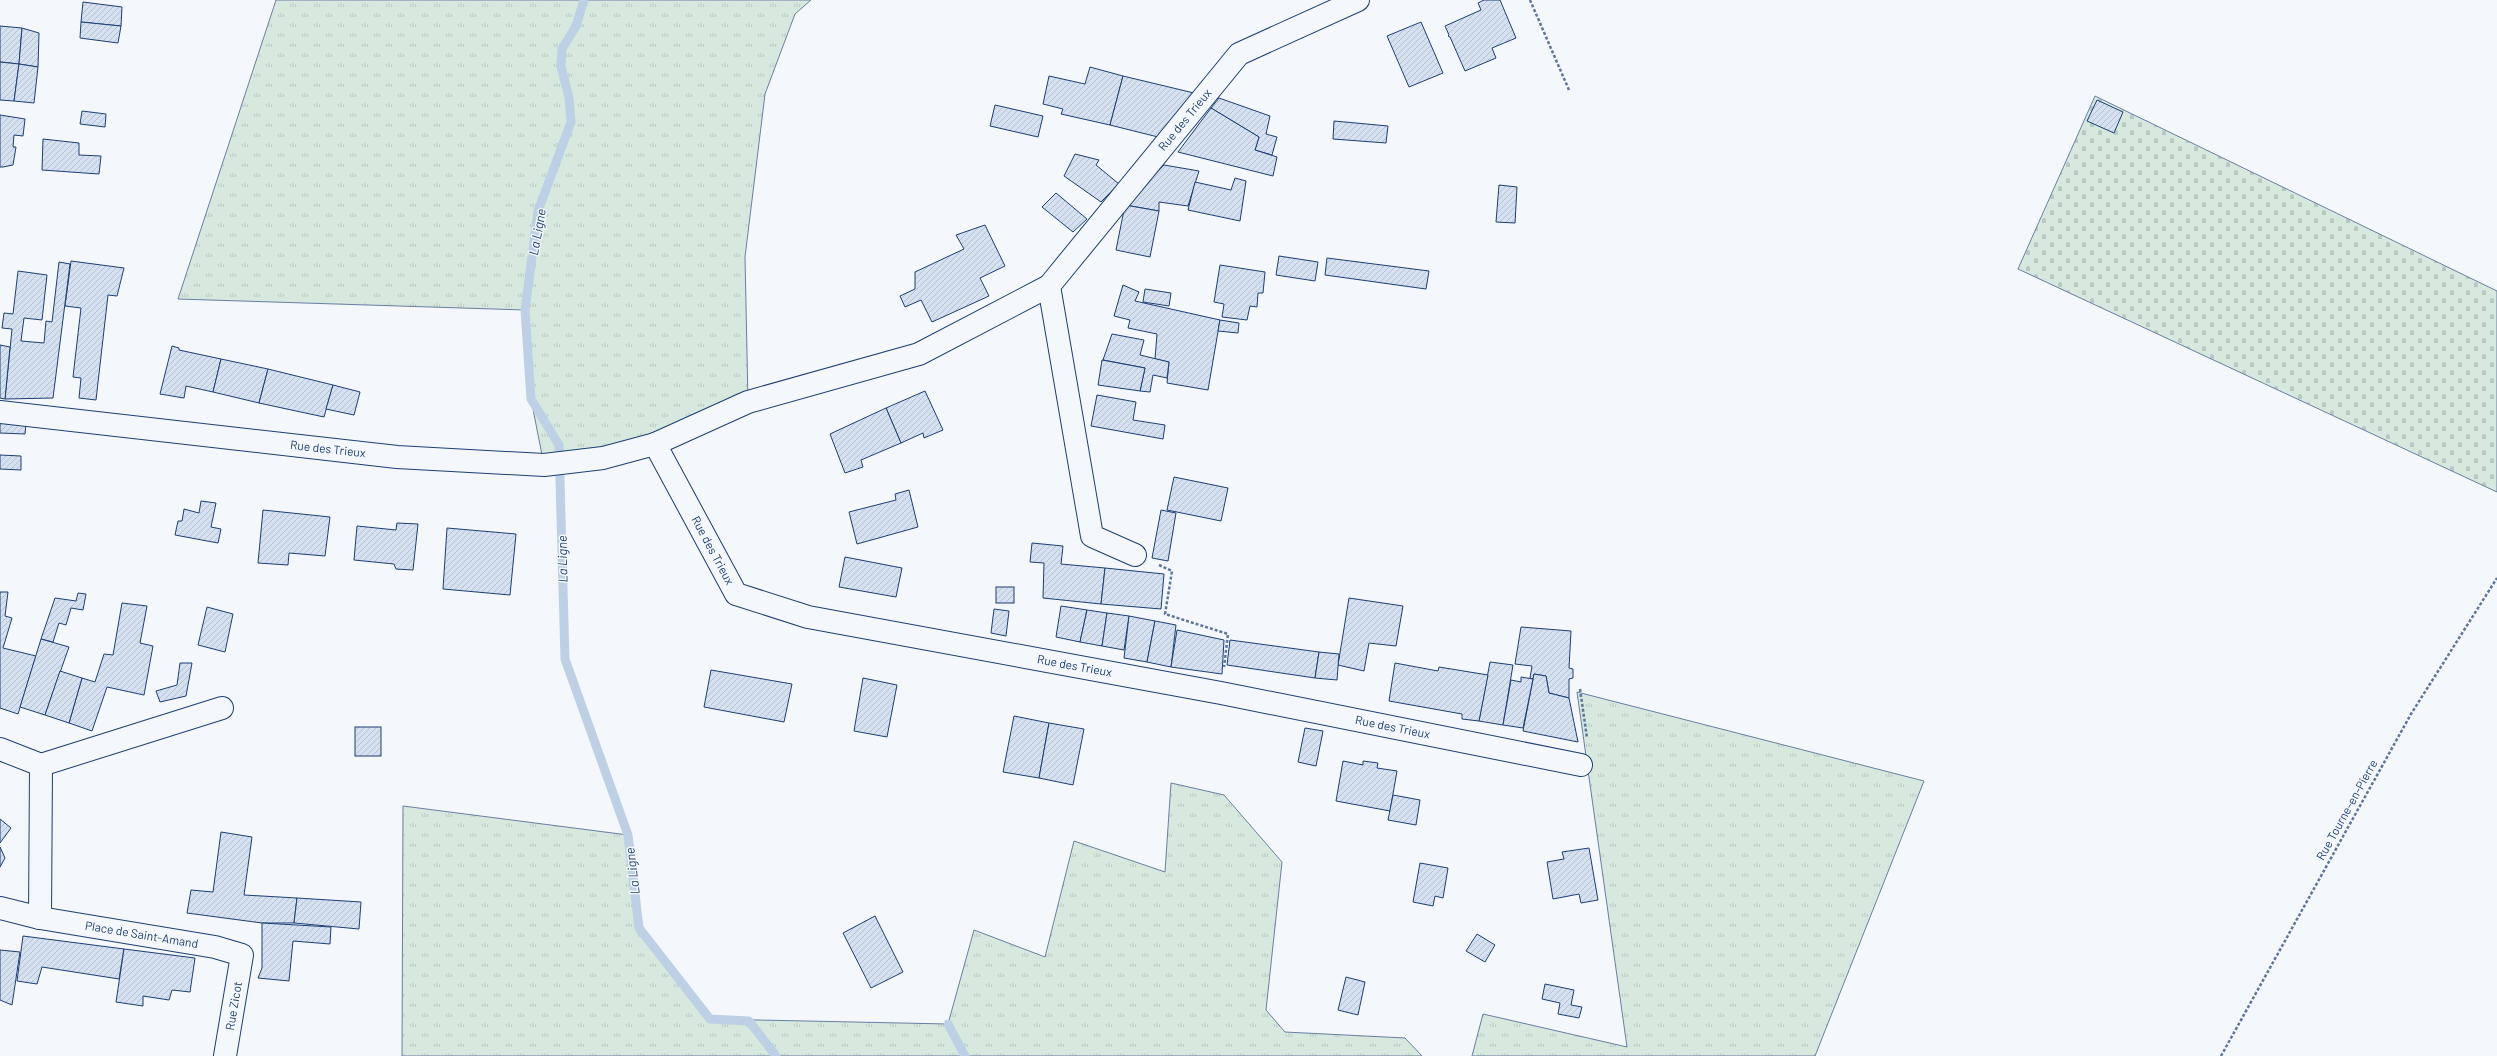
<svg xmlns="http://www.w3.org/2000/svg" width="2497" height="1056" viewBox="0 0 2497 1056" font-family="Barlow,sans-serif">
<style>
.grass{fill:url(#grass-tufts);stroke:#687fa3}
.cemetery{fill:url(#cemetery-stones);stroke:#687fa3}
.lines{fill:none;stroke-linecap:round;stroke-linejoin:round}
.stream{stroke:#bed0e5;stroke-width:9}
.building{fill:url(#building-hatch);stroke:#1d3f73}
.street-casing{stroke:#1d3f73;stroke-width:24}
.path{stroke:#5e769c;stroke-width:2.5;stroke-dasharray:3 2;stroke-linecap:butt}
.street{stroke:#f4f7fb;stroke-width:22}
.labels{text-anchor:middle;stroke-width:3;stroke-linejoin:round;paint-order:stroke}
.street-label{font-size:12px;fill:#1d3f73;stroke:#f4f7fb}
.water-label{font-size:13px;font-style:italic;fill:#1d3f73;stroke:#f4f7fb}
</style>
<defs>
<pattern id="grass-tufts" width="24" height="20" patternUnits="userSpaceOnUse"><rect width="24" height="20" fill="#d7e8df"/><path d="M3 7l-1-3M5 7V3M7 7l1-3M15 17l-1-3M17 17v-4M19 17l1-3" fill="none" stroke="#b8c8c3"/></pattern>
<pattern id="cemetery-stones" width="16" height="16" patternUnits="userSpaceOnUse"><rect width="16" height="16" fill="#d7e8df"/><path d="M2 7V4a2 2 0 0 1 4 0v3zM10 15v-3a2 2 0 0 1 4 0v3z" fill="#b8c8c3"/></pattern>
<pattern id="building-hatch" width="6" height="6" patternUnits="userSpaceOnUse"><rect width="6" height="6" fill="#d5e0f0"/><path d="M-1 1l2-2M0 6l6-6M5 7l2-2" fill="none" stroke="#b6c1d1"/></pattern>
</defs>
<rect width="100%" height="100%" fill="#f4f7fb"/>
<g class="grass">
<polygon points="276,0 811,0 795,14 765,94 745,257 748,402 655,444 544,465 531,399 525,310 178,299"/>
<polygon points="1577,692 1924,781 1815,1056 1472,1056 1483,1014 1627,1047"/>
<polygon points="1171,783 1224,795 1282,862 1266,1010 1285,1032 1405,1038 1422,1056 402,1056 403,806 628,835 639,928 710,1019 948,1024 974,930 1045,957 1074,841 1165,872"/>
</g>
<polygon class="cemetery" points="2095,96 2497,291 2497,492 2018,269"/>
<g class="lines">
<g class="stream">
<polyline points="584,0 576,26 562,49 561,66 569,98 571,122 538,211 525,310 531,399 559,445 565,659 628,835 639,928 710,1019 749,1021 776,1056"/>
<polyline points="948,1024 965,1056"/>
</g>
</g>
<g class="building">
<polygon points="1484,0 1500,0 1516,38 1492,48 1496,58 1465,71 1450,37 1448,36 1449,35 1445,26 1481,10 1478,3"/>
<polygon points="83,2 122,7 121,26 81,22"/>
<polygon points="81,22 121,26 118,43 80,38"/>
<polygon points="1421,22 1443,73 1409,87 1387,36"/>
<polygon points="0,26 22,28 19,64 0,62"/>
<polygon points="22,28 39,33 38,67 19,64"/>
<polygon points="0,62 19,64 14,101 0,100"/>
<polygon points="19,64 38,67 34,103 14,101"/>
<polygon points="1090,67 1123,76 1110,125 1061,114 1063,109 1043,104 1049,76 1085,84"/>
<polygon points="1123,76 1194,93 1166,139 1110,125"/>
<polygon points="1219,98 1270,116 1266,134 1277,137 1272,155 1255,150 1259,137 1211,108"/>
<polygon points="2097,100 2123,112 2114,133 2087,121"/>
<polygon points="995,105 1043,116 1038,137 990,126"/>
<polygon points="1211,108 1259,137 1255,150 1277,157 1273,176 1178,152"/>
<polygon points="82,111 106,114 105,127 80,124"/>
<polygon points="0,115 25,119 23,136 14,135 13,147 16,147 13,165 3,167 0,167"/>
<polygon points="1334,121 1388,126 1386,143 1333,139"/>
<polygon points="43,139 79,143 79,155 101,156 99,174 42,170"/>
<polygon points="1075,154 1099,160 1096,165 1119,184 1101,202 1064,176"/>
<polygon points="1164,165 1199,171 1188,206 1159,202 1159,211 1125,205"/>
<polygon points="1235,178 1246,181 1240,221 1188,210 1195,182 1231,190"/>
<polygon points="1499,185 1517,187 1515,223 1496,222"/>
<polygon points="1056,193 1087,219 1073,232 1042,207"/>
<polygon points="1125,205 1159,211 1150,257 1116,250"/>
<polygon points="985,225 1005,266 980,278 989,296 932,322 921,300 905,307 900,296 915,289 915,272 964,249 956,235"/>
<polygon points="1279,256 1318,262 1315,281 1276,275"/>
<polygon points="1327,258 1429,271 1426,289 1325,275"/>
<polygon points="71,261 124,268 117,296 108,295 96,400 79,398 81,378 73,377 81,308 65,306"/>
<polygon points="59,262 70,264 53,398 5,399 12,329 2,328 4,313 13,314 18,271 47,275 42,320 24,318 21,341 44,343 46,321 52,322"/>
<polygon points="1220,265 1265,272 1263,293 1258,293 1257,307 1250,306 1247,320 1222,317 1224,304 1214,302"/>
<polygon points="1123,285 1139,292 1135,301 1220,320 1208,390 1167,383 1169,362 1155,359 1157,334 1128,328 1130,320 1114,316"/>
<polygon points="1145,289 1171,293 1169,306 1143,302"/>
<polygon points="1220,320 1239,323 1238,333 1218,331"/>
<polygon points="1112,334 1144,340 1140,355 1169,362 1167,378 1153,375 1150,392 1140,391 1145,368 1103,360"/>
<polygon points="0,345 10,347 5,399 0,398"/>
<polygon points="172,346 179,348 179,350 221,359 213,392 186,386 184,398 160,394"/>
<polygon points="221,359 268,369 259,403 213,392"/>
<polygon points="1102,360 1145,368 1140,391 1098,385"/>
<polygon points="268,369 333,385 324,417 259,403"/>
<polygon points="333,385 360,392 354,415 326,409"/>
<polygon points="925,391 943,430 924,438 923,433 901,443 886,408"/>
<polygon points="1097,395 1136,402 1133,420 1165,425 1163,439 1091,426"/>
<polygon points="886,408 901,443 861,460 863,467 845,473 830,434"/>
<polygon points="0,421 26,423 25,434 0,433"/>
<polygon points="0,455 21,456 21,470 0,469"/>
<polygon points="1174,477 1228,488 1221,521 1167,510"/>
<polygon points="909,490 918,527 857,544 849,512 896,500 895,494"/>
<polygon points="201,501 216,503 211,527 221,529 218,543 175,535 178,521 182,521 184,509 199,513"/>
<polygon points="263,510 330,517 325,556 289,553 288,565 258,563"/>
<polygon points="1161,510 1176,513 1168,561 1152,558"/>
<polygon points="397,523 418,524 413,570 396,569 394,564 354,560 357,526 396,530"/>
<polygon points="447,528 516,534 510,595 443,589"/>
<polygon points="1032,543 1063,546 1061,564 1105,568 1101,604 1043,598 1044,563 1030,562"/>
<polygon points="845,557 902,568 896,597 839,587"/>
<polygon points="1105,568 1164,574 1161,609 1101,604"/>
<rect x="996" y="587" width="18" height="16"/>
<polygon points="0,592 8,592 5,616 12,618 3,648 36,656 18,714 0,708"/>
<polygon points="78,593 86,594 83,610 71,608 66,625 59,623 53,642 41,639 55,598 76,601"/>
<polygon points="1349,598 1403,606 1396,646 1369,643 1364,671 1338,665"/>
<polygon points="122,603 147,606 140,643 153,646 144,695 107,687 92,731 69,723 82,678 95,682 104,654 113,655"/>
<polygon points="1061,606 1087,610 1080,642 1056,637"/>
<polygon points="207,607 233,614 225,652 198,645"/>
<polygon points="994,609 1009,611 1006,636 991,633"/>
<polygon points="1087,610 1107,613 1102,646 1080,642"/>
<polygon points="1107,613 1129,616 1124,650 1102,646"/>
<polygon points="1129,616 1155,621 1147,662 1124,658"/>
<polygon points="1155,621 1176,625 1171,667 1147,662"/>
<polygon points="1521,627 1571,631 1569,668 1573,669 1573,678 1569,679 1569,698 1549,693 1546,676 1534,674 1533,679 1530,678 1532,666 1515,664"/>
<polygon points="1177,630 1224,640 1222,674 1171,667"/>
<polygon points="41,639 69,647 45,715 20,707"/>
<polygon points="1230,640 1319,652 1315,678 1227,665"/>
<polygon points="1319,652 1339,654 1337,680 1315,678"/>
<polygon points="1490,662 1513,665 1503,725 1479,721"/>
<polygon points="180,663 192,663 186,696 160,702 156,691 177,685"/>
<polygon points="1395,663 1438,671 1439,667 1488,675 1479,721 1462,719 1462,714 1389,701"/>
<polygon points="711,670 792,684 784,722 704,707"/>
<polygon points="60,671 82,678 69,723 45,715"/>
<polygon points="1534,674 1546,676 1549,693 1569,698 1578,742 1523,731"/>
<polygon points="1521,677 1533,679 1523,728 1503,725 1511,680 1521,682"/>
<polygon points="863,678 897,685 887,737 854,731"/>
<polygon points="1014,716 1049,723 1039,778 1003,772"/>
<polygon points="1049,723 1084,729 1073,785 1039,778"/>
<rect x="355" y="727" width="26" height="29"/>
<polygon points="1305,728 1323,731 1316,766 1298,762"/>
<polygon points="1343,761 1363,765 1363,761 1378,763 1377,768 1397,771 1390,811 1336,801"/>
<polygon points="1393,795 1420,800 1416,825 1388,820"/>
<polygon points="0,819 11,828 0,843"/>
<polygon points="221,832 252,837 244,895 297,898 294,923 262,923 187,913 191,890 213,892"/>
<polygon points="0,847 5,858 0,867"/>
<polygon points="1589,848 1598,900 1581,903 1579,894 1553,899 1547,862 1564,859 1562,852"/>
<polygon points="1420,863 1448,868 1443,898 1435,896 1433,906 1413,902"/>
<polygon points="297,898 361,902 359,929 294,923"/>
<polygon points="875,916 903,972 871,988 843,933"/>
<polygon points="262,923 331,927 330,944 293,941 289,981 258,978 262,968"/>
<polygon points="1477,934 1495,945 1485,962 1466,951"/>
<polygon points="23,936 124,949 119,979 42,967 37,984 17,981"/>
<polygon points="124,949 195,958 190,992 172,990 169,1000 143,996 143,1006 116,1002"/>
<polygon points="0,950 20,952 12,1005 0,1000"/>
<polygon points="1346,977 1365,982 1358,1015 1338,1010"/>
<polygon points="1545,984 1574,990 1571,1005 1582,1007 1579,1018 1558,1014 1560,1003 1542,999"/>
</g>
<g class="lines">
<g class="street-casing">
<g id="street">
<polyline points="1049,286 1092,536 1135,555"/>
<path id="s1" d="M0 412 397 457 544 465 603 458 655 444 748 402 919 354 1049 286 1239 54 1358 0"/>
<path id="s2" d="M655 444 736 594 808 617 1221 693 1581 765"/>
<polyline points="0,749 41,765 40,918 0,908"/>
<polyline points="41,765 222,708"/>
<path id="s3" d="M40 918 215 947 242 955 225 1056"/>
</g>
</g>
<g class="path">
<polyline points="1530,0 1569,90"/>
<polyline points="1159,565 1172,571 1165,614 1228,634 1224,667"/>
<polyline points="1580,689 1587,738"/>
<polyline points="2221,1056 2411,714 2497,578"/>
</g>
<use href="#street" class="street"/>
</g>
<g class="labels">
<g class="street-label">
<text dy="4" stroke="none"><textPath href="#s1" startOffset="1301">Rue des Trieux</textPath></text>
<text dy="4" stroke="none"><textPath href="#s1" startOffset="330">Rue des Trieux</textPath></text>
<text dy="4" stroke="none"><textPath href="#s2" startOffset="121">Rue des Trieux</textPath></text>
<text dy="4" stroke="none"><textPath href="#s2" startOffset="517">Rue des Trieux</textPath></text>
<text dy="4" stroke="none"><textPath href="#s2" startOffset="841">Rue des Trieux</textPath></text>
<text transform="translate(2347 810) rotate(-61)" y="4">Rue Tourne-en-Pierre</text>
<text dy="4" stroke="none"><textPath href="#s3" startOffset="103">Place de Saint-Amand</textPath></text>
<text transform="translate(234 1006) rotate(-80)" y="4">Rue Zicot</text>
</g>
<g class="water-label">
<text transform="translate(537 232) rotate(-80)" y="5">La Ligne</text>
<text transform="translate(562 559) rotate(-91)" y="5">La Ligne</text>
<text transform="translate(632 871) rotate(-97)" y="5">La Ligne</text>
</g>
</g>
</svg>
